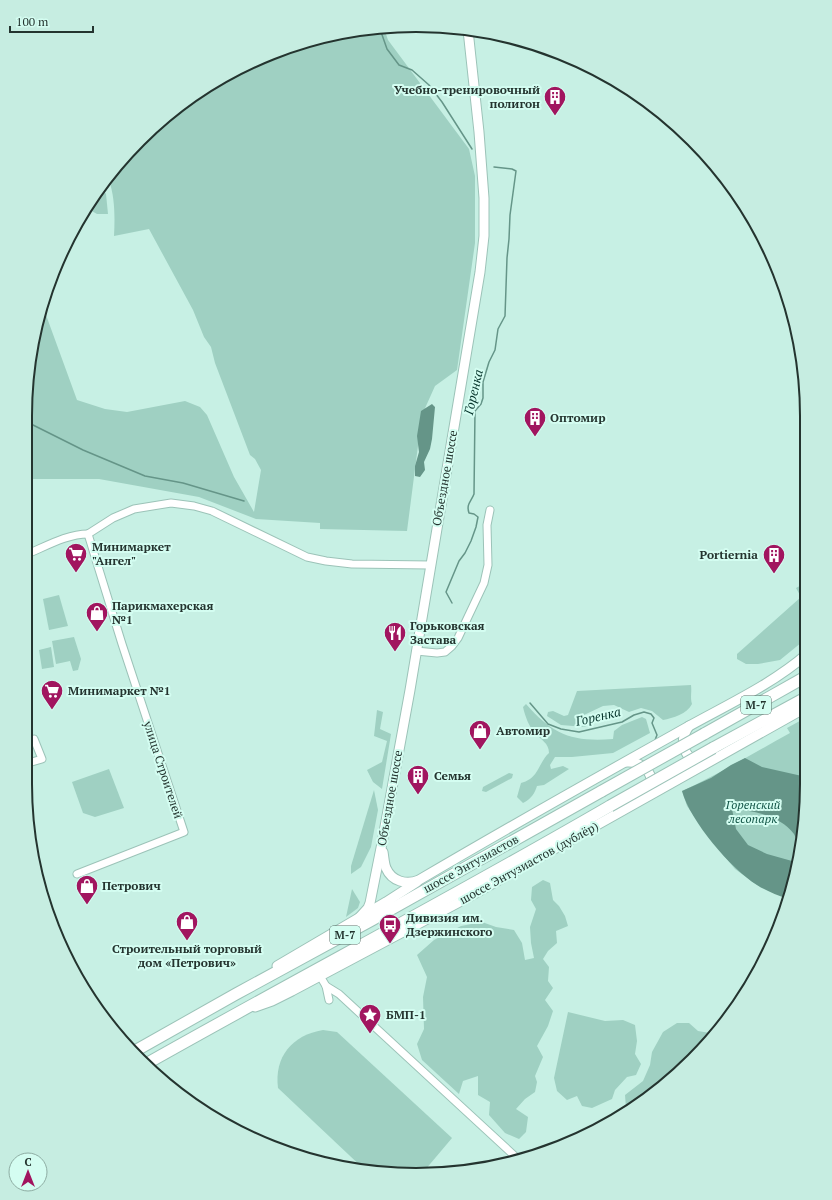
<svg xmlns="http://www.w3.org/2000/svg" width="832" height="1200" viewBox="0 0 832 1200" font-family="'PT Serif',serif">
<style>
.green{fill:#9fd0c2}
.water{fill:#659588}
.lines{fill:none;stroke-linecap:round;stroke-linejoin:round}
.stream{stroke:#659588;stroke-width:1.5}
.minor-casing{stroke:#9cc3b8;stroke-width:9}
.major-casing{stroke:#9cc3b8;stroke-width:11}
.highway-casing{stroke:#9cc3b8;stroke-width:13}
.minor{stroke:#fff;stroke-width:7}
.major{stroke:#fff;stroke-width:9}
.highway{stroke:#fff;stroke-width:11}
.highway-bridge-casing{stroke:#9cc3b8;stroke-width:13;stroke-linecap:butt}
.highway-bridge{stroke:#fff;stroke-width:11}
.labels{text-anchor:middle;stroke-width:4;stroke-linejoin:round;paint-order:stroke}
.shield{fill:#d4fdf1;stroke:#597069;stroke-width:1}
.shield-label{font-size:11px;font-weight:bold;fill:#24342f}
.poi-label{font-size:12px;font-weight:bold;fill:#24342f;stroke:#d4fdf1;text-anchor:start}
.street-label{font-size:12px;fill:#24342f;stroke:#d4fdf1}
.park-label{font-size:12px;font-style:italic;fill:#135648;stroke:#d4fdf1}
.water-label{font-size:13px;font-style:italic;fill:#08362d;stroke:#d4fdf1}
.rim{fill:none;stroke:#24342f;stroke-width:2}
</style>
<rect width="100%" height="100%" fill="#c7f0e4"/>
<g class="green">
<path d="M384 28 388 40 469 149 475 176V243L457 370 435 386 422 415 407 531 320 529V523L256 519 199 497 99 479H25V416L32 340 42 304 77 400 105 409 127 412 185 401 200 407 207 415 234 477 254 512 261 470 255 459 250 455 215 363 211 347 204 337 193 310 149 229 114 236C115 217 115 198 109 180L140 139 199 91 267 55 340 32Z"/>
<polygon points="101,190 103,190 106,194 108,214 97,214 90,210 89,205"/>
<path d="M88 206C89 222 80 233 68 242L77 221Z"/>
<polygon points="807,582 807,638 780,660 758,664 746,664 737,659 737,654 801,597 796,588"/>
<polygon points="59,595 68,626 49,630 43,599"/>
<polygon points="74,637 81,659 78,670 73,671 70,661 56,664 52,641"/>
<polygon points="51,647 54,667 42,669 39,650"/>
<path d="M691 685C692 692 690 697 692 704 687 714 673 718 663 720L652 711 641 708 629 712 614 705 603 706 584 715 585 719 590 723 585 727 561 725 547 716 548 712 553 711 564 716 568 715 577 691Z"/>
<path d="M526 704C553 735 572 742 613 739L614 731 622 725 642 717 646 719 650 733 613 753 572 757H555L550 765 551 769 563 766 569 769 544 785 537 786C535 793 531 799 523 803L517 797 521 783C524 782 527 781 530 779 538 774 541 760 549 753 549 743 541 740 535 733 529 727 525 716 523 707Z"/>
<polygon points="377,710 383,712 380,729 391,734 382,789 373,782 367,770 382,762 387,741 374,736"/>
<path d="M807 717V784L799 860 788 899 757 885 735 869 708 836 687 806 682 791C719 774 754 753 790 733L787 728Z"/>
<polygon points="109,769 124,808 95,817 83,813 72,782"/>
<polygon points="509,773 513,774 512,778 486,792 482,791 483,787"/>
<polygon points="374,790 378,810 371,847 361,867 351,874 351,866"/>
<polygon points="543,880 550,883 553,900 559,906 565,916 568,926 556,931 557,943 548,951 543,959 549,967 548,981 553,988 545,1000 553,1011 548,1026 537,1046 543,1057 535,1076 537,1082 535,1092 525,1099 516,1109 528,1117 526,1132 519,1139 505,1133 489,1115 490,1102 478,1095 478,1076 463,1081 459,1094 422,1060 417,1044 424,1029 423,997 427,977 417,955 434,940 461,926 482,922 496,927 514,930 522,943 525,960 534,958 531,943 530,927 536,909 531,900 532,887"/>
<polygon points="352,889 360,902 358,908 346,917"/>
<polygon points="568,1012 605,1021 623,1020 635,1025 637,1041 635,1054 641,1064 636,1075 627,1077 615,1090 612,1099 592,1108 582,1106 577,1096 567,1100 557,1091 554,1078"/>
<polygon points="677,1023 689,1023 698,1031 710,1033 713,1035 692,1061 626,1108 625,1095 643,1081 650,1065 652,1052 663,1032"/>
<path d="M323 1030 337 1032 452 1138 425 1170 367 1172 278 1088C274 1057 292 1035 323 1030Z"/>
</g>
<g class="water">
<polygon points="432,404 435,407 432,439 430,449 424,462 425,470 420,477 415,476 415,466 419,452 417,436 421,411"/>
<path d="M745 758 762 767 802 776 807 780 800 852C798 846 797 839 794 834 781 816 752 810 732 809L736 829 748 845 767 854 792 861H799L788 899C777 895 766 891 757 885 731 869 690 821 682 791L711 778 731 765Z"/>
</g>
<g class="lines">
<g class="stream">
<polyline points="380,29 387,49 399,65 412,70 429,85 442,102 472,149"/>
<polyline points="25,421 83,450 145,476 183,483 244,501"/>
<path d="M452 603 446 592 459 561 465 553 471 541 476 527 478 517 474 514 469 513C466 504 471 502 474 494L475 411 481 404 483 398V382L489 362 495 350 498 329 505 316 507 258 509 239 510 215 516 171 512 169 494 167"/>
<polyline points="530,703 548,724 561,729 579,732 622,722 634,715 644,712 651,714 654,718 652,723 657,735 655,740"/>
</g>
<g class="minor-casing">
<g id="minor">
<polyline points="88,534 113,518 134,509 171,503 194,506 212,511 307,557 326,561 352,564 430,565"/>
<path d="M25 555C45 547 66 534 88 534"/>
<polyline points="416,651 437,653 445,652 452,646 458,638 484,583 488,565 487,525 490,510"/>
<polyline points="25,764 42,759 34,739 25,742"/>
<polyline points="77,874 184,832 122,644 88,534"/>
<polyline points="320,976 326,986 329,1000"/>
<polyline points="326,986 339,994 518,1159"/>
</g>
</g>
<g class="major-casing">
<g id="major">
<path d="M689 726C680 739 681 755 697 761"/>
<path d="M626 762C641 761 654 771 651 788"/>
<path d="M383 852C384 857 384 863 386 868 392 882 407 885 419 880 504 830 589 782 675 734 718 709 769 687 807 654"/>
<polyline points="358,919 368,908 370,903 382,843 410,690 480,272 484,236 484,198 479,132 468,30"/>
<polyline points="277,966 386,902 417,882"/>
<polyline points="255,1007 272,1001 292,991 467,898 807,707"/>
</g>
</g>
<g class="highway-casing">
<g id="highway">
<polyline points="704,734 807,676"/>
<polyline points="713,748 807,697"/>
<polyline points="135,1051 236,994 372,920 602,791"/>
<path d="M146 1064C300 977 457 895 610 806"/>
</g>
</g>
<use href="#minor" class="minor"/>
<use href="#major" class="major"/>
<use href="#highway" class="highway"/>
<g class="highway-bridge-casing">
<g id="highway-bridge">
<polyline points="602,791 704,734"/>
<polyline points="610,806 713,748"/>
</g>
</g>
<use href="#highway-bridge" class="highway-bridge"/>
</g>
<defs>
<g id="building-pin" transform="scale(1.15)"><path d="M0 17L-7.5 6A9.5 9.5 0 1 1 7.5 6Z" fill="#a1155f" stroke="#d4fdf1"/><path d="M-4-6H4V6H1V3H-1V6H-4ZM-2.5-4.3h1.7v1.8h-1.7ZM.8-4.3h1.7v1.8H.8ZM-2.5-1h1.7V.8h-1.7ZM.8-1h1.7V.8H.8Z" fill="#fff"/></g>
<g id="supermarket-pin" transform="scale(1.15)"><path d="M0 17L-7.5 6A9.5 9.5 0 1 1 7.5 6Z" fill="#a1155f" stroke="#d4fdf1"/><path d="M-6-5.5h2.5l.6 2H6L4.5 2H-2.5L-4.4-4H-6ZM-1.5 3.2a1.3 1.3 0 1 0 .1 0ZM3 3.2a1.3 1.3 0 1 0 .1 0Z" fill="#fff"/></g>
<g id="shop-pin" transform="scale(1.15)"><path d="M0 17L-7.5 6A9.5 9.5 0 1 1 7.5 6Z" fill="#a1155f" stroke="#d4fdf1"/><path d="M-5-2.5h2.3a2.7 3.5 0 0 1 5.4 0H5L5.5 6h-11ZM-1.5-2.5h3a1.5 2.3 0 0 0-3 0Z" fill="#fff"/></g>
<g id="restaurant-pin" transform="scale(1.15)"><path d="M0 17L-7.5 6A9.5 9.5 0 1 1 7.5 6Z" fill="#a1155f" stroke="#d4fdf1"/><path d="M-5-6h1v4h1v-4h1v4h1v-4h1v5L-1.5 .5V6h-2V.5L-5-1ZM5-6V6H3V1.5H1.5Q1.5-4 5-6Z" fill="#fff"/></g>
<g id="bus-pin" transform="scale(1.15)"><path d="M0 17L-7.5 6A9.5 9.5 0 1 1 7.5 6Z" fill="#a1155f" stroke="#d4fdf1"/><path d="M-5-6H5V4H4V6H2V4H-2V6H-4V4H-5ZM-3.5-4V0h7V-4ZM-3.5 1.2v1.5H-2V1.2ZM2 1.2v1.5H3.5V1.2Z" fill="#fff"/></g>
<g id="sight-pin" transform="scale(1.15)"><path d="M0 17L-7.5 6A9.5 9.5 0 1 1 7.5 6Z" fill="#a1155f" stroke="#d4fdf1"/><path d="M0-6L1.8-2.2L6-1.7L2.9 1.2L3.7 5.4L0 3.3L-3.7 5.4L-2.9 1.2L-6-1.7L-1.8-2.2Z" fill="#fff"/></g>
</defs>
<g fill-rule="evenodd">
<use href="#building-pin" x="555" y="97"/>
<use href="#building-pin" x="535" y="418"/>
<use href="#supermarket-pin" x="76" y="554"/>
<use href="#building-pin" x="774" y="555"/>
<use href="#shop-pin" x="97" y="613"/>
<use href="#restaurant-pin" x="395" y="633"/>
<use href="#supermarket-pin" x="52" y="691"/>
<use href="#shop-pin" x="480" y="731"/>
<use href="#building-pin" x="418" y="776"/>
<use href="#shop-pin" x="87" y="886"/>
<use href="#shop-pin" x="187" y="922"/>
<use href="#bus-pin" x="390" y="925"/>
<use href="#sight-pin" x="370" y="1015"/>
</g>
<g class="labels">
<g class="shield">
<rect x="741" y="696" width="30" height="18" rx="3"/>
<rect x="330" y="926" width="30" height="18" rx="3"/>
</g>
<g class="shield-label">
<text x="756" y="709">М-7</text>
<text x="345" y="939">М-7</text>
</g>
<g class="poi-label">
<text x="540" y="94" text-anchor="end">Учебно-тренировочный<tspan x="540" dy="14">полигон</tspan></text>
<text x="550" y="422">Оптомир</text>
<text x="92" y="551">Минимаркет<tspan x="92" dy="14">"Ангел"</tspan></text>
<text x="758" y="559" text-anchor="end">Portiernia</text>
<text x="112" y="610">Парикмахерская<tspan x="112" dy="14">№1</tspan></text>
<text x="410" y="630">Горьковская<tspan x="410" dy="14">Застава</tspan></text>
<text x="68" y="695">Минимаркет №1</text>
<text x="496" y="735">Автомир</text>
<text x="434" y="780">Семья</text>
<text x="102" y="890">Петрович</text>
<text x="406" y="922">Дивизия им.<tspan x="406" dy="14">Дзержинского</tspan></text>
<text x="187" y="953" text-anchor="middle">Строительный торговый<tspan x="187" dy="14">дом «Петрович»</tspan></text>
<text x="386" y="1019">БМП-1</text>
</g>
<g class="street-label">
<text transform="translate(445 478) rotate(-80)" y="4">Объездное шоссе</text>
<text transform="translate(163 770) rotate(72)" y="4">улица Строителей</text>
<text transform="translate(390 798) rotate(-80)" y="4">Объездное шоссе</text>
<text transform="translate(529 863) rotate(-29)" y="4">шоссе Энтузиастов (дублёр)</text>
<text transform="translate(471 864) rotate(-29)" y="4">шоссе Энтузиастов</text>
</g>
<g class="park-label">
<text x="753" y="809">Горенский<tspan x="753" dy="14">лесопарк</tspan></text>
</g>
<g class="water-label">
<text transform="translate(473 392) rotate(-77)" y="5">Горенка</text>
<text transform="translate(598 716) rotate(-13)" y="5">Горенка</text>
</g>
</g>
<path d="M0 0H832V1200H0ZM416 32H416A384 384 0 0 1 800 416V784A384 384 0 0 1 416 1168H416A384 384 0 0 1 32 784V416A384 384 0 0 1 416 32Z" fill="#c6ede1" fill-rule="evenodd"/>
<path class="rim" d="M416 32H416A384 384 0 0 1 800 416V784A384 384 0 0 1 416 1168H416A384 384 0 0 1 32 784V416A384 384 0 0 1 416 32Z"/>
<g transform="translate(28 1172)"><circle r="19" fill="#d4fdf1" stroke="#8eada3"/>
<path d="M0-3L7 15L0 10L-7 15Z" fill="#a1155f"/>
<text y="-6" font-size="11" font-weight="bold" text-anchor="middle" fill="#24342f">С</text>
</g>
<path d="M10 26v6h83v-6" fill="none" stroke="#24342f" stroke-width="2"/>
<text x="16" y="26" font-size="12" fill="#24342f" stroke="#d4fdf1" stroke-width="3" paint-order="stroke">100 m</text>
</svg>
